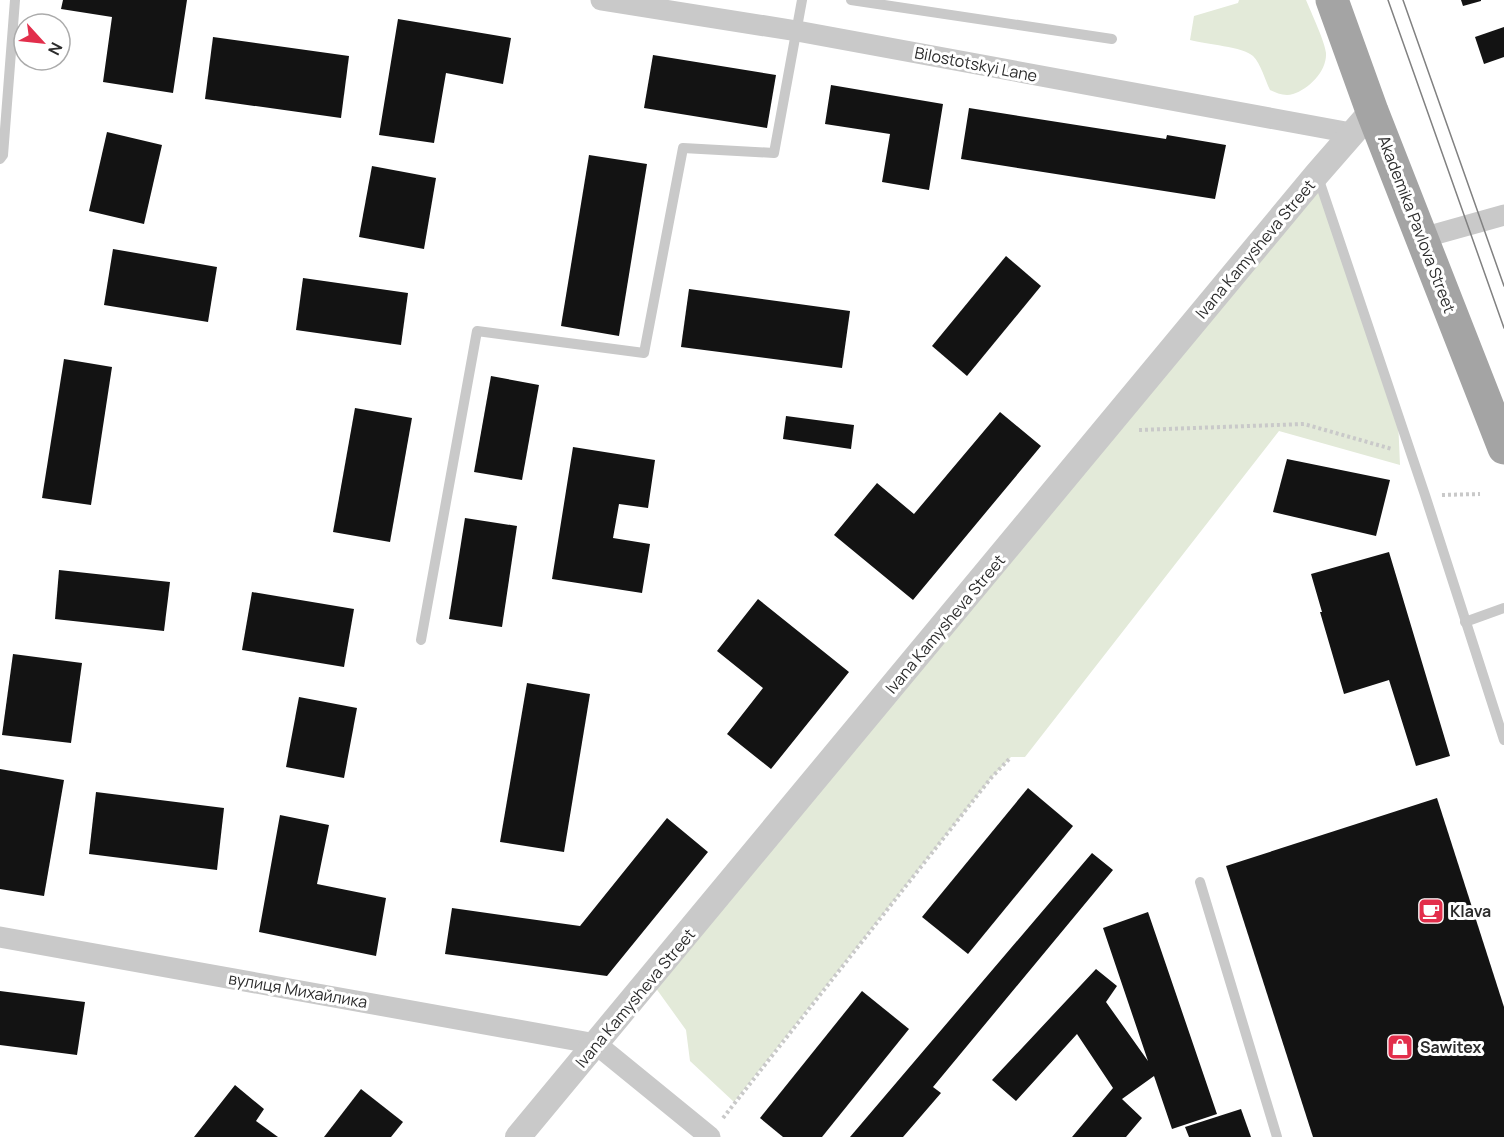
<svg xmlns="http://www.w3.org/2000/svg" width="1504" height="1137" viewBox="0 0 1504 1137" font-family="Manrope,sans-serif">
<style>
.green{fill:#e3ead9}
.building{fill:#131313}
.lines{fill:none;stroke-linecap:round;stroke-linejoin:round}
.path{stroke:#c9c9c9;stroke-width:4;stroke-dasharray:3 3;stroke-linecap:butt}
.service{stroke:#c9c9c9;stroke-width:10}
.minor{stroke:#c9c9c9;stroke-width:21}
.tertiary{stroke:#c9c9c9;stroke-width:26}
.primary{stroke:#a4a4a4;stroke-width:33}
.tram{stroke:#818181;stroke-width:1.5}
.labels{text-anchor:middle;stroke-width:6;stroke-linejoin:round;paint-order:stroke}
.street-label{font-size:16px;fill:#2c2c2c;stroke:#fff}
.poi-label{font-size:16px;font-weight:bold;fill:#2c2c2c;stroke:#fff;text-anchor:start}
</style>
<rect width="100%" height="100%" fill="#fff"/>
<g class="green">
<path d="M1239 0H1306C1311 12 1325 42 1326 53 1327 71 1309 89 1293 94 1285 97 1277 93 1270 90 1265 80 1261 64 1253 56 1244 47 1205 44 1190 40L1194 16 1238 3Z"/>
<polygon points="1317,174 1398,419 1400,465 1279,431 1025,757 1011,757 991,778 734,1102 690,1061 686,1030 650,980"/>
</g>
<g class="building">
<polygon points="63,0 187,0 173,93 103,82 112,17 61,9"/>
<polygon points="1461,0 1481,0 1481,1 1463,6"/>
<polygon points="398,19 511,38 503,84 446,73 434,143 379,135"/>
<polygon points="1504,27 1504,57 1484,64 1475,37"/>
<polygon points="213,37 349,56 341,118 205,99"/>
<polygon points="653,55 776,75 767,128 644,108"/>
<polygon points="831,85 943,104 929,190 882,182 890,134 825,124"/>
<polygon points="969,108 1166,139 1167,135 1226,145 1215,199 961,159"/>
<polygon points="107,132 162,145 144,224 89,211"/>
<polygon points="589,155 647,164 619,336 561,326"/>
<polygon points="372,166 436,178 424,249 359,237"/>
<polygon points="113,249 217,267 208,322 104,305"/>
<polygon points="1006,256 1041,286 967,376 932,346"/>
<polygon points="303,278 408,293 401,345 296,330"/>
<polygon points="689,289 850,311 842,368 681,347"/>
<polygon points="64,359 112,367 91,505 42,498"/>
<polygon points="491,376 539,385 522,480 474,472"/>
<polygon points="355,408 412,418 390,542 333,532"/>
<polygon points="1000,412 1041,446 913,600 834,535 877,483 914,514"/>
<polygon points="786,416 854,425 851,449 783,439"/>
<polygon points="573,447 655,460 648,508 619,504 613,538 650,544 642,593 552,579"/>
<polygon points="1287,459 1390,480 1376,536 1273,512"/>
<polygon points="465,518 517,526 502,627 449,619"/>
<polygon points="1389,552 1450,756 1416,766 1389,680 1344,694 1320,612 1322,612 1311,574"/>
<polygon points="59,570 170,582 164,631 55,619"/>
<polygon points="252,592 354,609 344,667 242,650"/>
<polygon points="758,599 849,672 771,769 727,734 763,688 717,651"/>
<polygon points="13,654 82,663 71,743 2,735"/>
<polygon points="527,683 590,694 564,852 500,842"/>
<polygon points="299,697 357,708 344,778 286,767"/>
<polygon points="0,769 64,780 44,896 0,889"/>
<polygon points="1028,788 1073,826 968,954 922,917"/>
<polygon points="96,792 224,808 217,870 89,854"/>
<polygon points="1437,798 1504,1007 1504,1137 1313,1137 1226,866"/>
<polygon points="280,815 329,825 317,884 386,898 376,956 259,932"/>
<polygon points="667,818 708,852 607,976 445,954 452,908 580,926"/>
<polygon points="1092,853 1113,870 933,1087 941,1093 903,1137 850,1137"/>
<polygon points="1148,912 1217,1114 1172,1129 1154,1076 1122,1099 1142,1118 1126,1137 1072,1137 1113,1088 1077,1034 1016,1101 992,1080 1096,969 1117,986 1106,1002 1148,1061 1103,928"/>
<polygon points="0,991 85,1002 77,1055 0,1045"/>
<polygon points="862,991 909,1029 822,1137 783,1137 760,1118"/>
<polygon points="235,1085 264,1109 256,1121 278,1137 194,1137"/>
<polygon points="361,1089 403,1122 391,1137 324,1137"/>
<polygon points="1241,1109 1251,1137 1189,1137 1185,1127"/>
</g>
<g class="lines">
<g class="path">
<polyline points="1139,430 1304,424 1392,449"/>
<polyline points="1442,495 1480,494"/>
<polyline points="723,1118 991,778 1011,757"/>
</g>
<g class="service">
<polyline points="851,0 1112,39"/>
<polyline points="0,159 3,155 15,0"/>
<polyline points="1318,177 1425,495 1504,740"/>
<polyline points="1465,622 1504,608"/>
<polyline points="421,640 477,331 644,353 683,148 774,153 802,0"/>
<polyline points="1200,882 1277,1137"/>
</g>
<g class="minor">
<polyline points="601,0 797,31 1351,133"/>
<polyline points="1422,238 1504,215"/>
<polyline points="0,937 596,1044 710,1137"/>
</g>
<polyline class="tertiary" points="518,1137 1317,174 1372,111"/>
<polyline class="primary" points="1332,0 1372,111 1504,448"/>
<g class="tram">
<polyline points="1388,0 1504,328"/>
<polyline points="1403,0 1504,286"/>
</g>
</g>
<defs>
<g id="cafe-square" transform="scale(1.35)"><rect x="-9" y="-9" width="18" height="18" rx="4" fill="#e22e4b" stroke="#fff"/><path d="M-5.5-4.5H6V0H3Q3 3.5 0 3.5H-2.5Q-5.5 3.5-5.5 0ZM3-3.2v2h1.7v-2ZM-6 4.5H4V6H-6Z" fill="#fff"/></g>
<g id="shop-square" transform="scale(1.35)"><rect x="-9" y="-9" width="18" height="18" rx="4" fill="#e22e4b" stroke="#fff"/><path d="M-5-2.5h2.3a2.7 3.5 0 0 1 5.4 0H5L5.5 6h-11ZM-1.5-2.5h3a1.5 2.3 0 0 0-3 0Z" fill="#fff"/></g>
</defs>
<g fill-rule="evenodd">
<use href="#cafe-square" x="1431" y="911"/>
<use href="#shop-square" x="1400" y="1047"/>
</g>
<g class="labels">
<g class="street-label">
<text transform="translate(976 64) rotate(11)" y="6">Bilostotskyi Lane</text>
<text transform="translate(1417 224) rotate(69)" y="6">Akademika Pavlova Street</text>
<text transform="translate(1255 249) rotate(-50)" y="6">Ivana Kamysheva Street</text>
<text transform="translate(945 624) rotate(-50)" y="6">Ivana Kamysheva Street</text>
<text transform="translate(298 990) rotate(10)" y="6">вулиця Михайлика</text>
<text transform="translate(635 998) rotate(-50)" y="6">Ivana Kamysheva Street</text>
</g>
<g class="poi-label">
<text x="1450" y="917">Klava</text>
<text x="1420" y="1053">Sawitex</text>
</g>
</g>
<g transform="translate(42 42) rotate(117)"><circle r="28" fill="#ffffff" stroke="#ababab" stroke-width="1.5"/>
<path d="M0-4.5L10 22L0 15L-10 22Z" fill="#e22e4b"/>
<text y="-9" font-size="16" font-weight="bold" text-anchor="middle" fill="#2c2c2c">N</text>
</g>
</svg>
